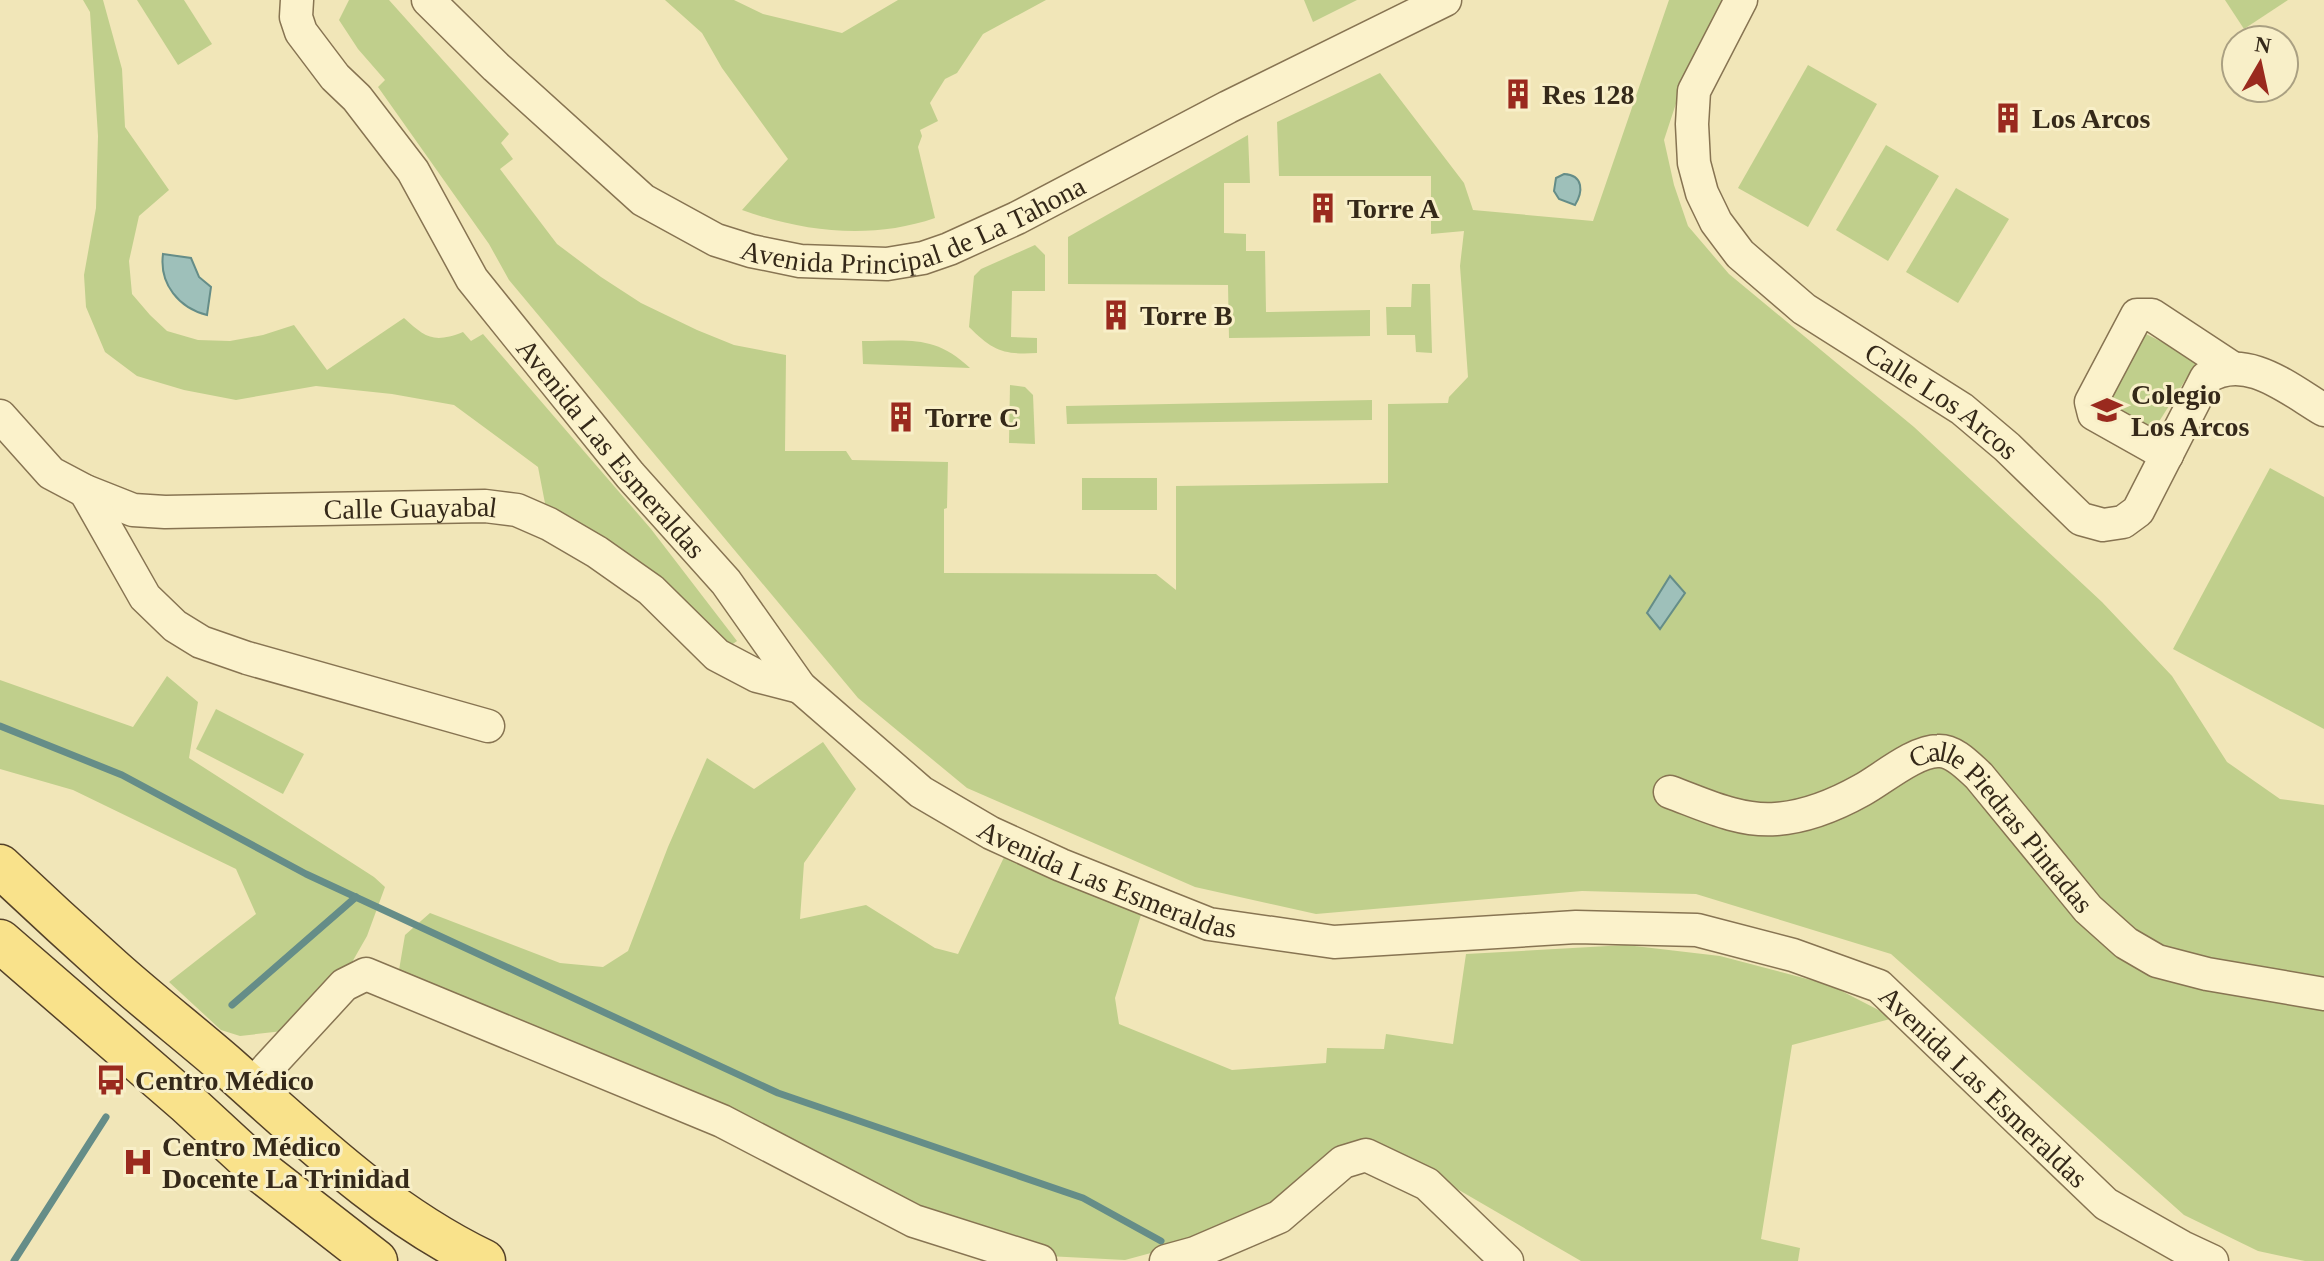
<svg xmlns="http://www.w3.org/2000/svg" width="2324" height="1261" viewBox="0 0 2324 1261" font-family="Georgia,serif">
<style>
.green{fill:#c0cf8c}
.water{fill:#9ec0ba;stroke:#658d88;stroke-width:2}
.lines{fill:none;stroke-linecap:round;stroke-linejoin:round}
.stream{stroke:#658d88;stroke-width:7}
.minor-casing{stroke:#877452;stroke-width:35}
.major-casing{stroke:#544128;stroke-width:45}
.minor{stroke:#fbf2cb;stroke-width:32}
.major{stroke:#f9e28b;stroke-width:42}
.labels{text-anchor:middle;stroke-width:6;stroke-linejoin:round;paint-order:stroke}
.poi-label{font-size:28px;font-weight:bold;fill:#352919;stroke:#f8efc8;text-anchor:start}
.street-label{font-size:28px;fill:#352919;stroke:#f8efc8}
</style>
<rect width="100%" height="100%" fill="#f1e6b8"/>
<g class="green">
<path d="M83 0H103L122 69 125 127 169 190 139 216 129 261 132 294 150 315 167 331 198 340 230 341 263 335 294 325 327 370 404 318C425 337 433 344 463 332L471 341 483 334 651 529 737 641 717 655 549 524 538 467 454 405 392 394 316 386 236 400 184 390 137 376 105 352 86 307 84 275 96 208 98 136 90 12Z"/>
<polygon points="137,0 184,0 212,44 178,65"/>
<polygon points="349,0 389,0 509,134 501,143 513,159 500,169 557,244 601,277 641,303 697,330 734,345 786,355 785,451 846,451 852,460 948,462 947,508 944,509 944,573 1156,574 1176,590 1176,486 1388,483 1388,404 1448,403 1449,397 1468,377 1460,266 1464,231 1431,234 1431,176 1279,176 1277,122 1380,73 1464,183 1473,210 1593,221 1669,0 1725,0 1687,70 1664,140 1674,185 1688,226 1729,274 1914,427 2102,602 2172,676 2227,762 2280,799 2324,805 2324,1261 2305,1261 2258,1251 2184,1215 1891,954 1696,894 1582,891 1316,914 1195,887 967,788 858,698 509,280 489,244 378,87 385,80 358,49 339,20"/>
<path d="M665 0H734L763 14 842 33 898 0H1046L983 34 957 73 945 79 930 103 938 121 920 130 922 136 918 147 935 218C871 240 804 232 742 210L788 159 722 68 702 33Z"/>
<polygon points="1304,0 1357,0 1313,22"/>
<polygon points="2225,0 2288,0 2244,29"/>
<polygon points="1808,65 1877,104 1808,227 1738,188"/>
<polygon points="1248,135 1250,183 1224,183 1224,233 1246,234 1246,251 1265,251 1266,312 1370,310 1370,336 1229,338 1228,285 1068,284 1068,237"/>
<polygon points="1886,145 1939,176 1888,261 1836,230"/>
<polygon points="1956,188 2009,219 1958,303 1906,272"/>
<path d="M1035 245 1045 255V291H1012L1011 337 1037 338V353C1004 355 993 351 969 327L974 276 981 269Z"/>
<polygon points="1412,284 1430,284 1432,353 1416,352 1415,335 1387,335 1386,307 1411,307"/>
<polygon points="2137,334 2146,334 2198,360 2160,420 2151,428 2110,410 2107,391"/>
<path d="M862 341C908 341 934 334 970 368L863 364Z"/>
<polygon points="1010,385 1025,387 1033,395 1035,444 1009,443"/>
<polygon points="1372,400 1372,420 1067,424 1066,406"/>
<polygon points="2270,468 2324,497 2324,729 2173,649"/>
<rect x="1082" y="478" width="75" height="32"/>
<polygon points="167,676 198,702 189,758 374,877 385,887 367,936 343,978 283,1031 240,1036 221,1030 169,982 256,914 236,869 73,790 0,769 0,680 133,727"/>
<polygon points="216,709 304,754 283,794 196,749"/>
<polygon points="823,742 856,789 804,863 800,919 866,905 935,948 958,954 1006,853 1141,915 1115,998 1119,1024 1232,1070 1326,1063 1327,1048 1384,1049 1386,1034 1453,1044 1466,954 1626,945 1720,956 1830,985 1894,1018 1792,1045 1761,1239 1800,1248 1798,1261 1581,1261 1433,1175 1368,1141 1273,1208 1188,1243 1125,1260 1047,1256 930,1217 518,1023 399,970 405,935 430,913 560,963 603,967 628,951 668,847 707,758 754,789"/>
</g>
<g class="water">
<path d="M1564 174C1584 175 1583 192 1575 205L1559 199 1554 191 1556 178Z"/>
<path d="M163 254 191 258 199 277 211 287 207 315C179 308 159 284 163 254Z"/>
<polygon points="1670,576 1685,593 1660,629 1647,613"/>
</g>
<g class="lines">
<g class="stream">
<polyline points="0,726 122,775 306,874 778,1093 1083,1198 1161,1241"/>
<polyline points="232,1005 356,897"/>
<polyline points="14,1261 106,1117"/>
</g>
<g class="minor-casing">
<g id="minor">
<path id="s1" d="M297 0 296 17 301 32 335 77 357 98 413 171 472 279 630 475 726 582 800 687 921 792 991 833 1061 865 1209 924 1334 942 1576 927 1697 930 1793 955 1879 986 2106 1204 2182 1247 2212 1261"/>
<path id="s2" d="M428 0 496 67 643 200 716 240 751 251 800 261 887 264 923 258 949 249 1017 218 1228 107 1445 0"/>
<path id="s3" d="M1741 0 1694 91 1692 124 1694 163 1702 193 1716 222 1740 254 1804 309 1962 409 2007 447 2081 519 2103 525 2123 522 2138 511 2206 378C2245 351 2290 390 2324 410"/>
<path id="s4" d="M0 416 51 473 85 491 133 510 165 512 485 506 517 510 549 524 597 552 651 590 717 655 757 676 800 687"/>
<polyline points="2167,455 2094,414 2091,402 2137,315 2152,315 2231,367"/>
<polyline points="85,491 145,597 175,626 201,642 247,658 488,726"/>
<path id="s5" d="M1670 792C1703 804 1739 822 1776 819 1805 817 1837 804 1862 790 1882 779 1915 751 1938 751 1954 750 1968 766 1979 776L2088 909 2126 943 2157 961 2207 974 2324 994"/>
<polyline points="250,1087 344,985 366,974 722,1121 914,1221 1040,1261"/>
<polyline points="1166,1261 1195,1253 1279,1217 1343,1162 1366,1155 1427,1184 1507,1261"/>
</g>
</g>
<g class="major-casing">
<g id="major">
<path d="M0 866C37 901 74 935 112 969 150 1003 190 1034 228 1067 309 1139 386 1214 484 1261"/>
<polyline points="0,941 186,1102 263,1173 376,1261"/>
</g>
</g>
<use href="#minor" class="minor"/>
<use href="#major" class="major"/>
</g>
<defs>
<g id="building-bare" transform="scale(2.4)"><path d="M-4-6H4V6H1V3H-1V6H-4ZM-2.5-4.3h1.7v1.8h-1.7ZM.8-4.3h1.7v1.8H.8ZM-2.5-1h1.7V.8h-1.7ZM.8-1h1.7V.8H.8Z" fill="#9a2a1e" stroke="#f8efc8" stroke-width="2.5" paint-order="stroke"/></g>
<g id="school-bare" transform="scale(2.4)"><path d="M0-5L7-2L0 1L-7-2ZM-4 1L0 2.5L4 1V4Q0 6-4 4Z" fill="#9a2a1e" stroke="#f8efc8" stroke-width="2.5" paint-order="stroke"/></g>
<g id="bus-bare" transform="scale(2.4)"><path d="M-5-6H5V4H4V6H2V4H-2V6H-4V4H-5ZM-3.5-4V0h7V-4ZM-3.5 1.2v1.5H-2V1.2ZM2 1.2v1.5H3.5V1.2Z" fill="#9a2a1e" stroke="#f8efc8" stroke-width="2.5" paint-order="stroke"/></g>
<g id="hospital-bare" transform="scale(2.4)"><path d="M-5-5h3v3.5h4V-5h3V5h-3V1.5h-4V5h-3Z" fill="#9a2a1e" stroke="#f8efc8" stroke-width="2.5" paint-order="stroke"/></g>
</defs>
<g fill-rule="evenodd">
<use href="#building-bare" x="1518" y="94"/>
<use href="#building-bare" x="2008" y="118"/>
<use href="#building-bare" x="1323" y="208"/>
<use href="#building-bare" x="1116" y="315"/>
<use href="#school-bare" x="2107" y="410"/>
<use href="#building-bare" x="901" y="417"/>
<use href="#bus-bare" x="111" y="1080"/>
<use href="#hospital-bare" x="138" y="1162"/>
</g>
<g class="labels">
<g class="poi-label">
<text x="1542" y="104">Res 128</text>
<text x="2032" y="128">Los Arcos</text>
<text x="1347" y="218">Torre A</text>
<text x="1140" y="325">Torre B</text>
<text x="2131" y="404">Colegio<tspan x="2131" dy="32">Los Arcos</tspan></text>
<text x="925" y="427">Torre C</text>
<text x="135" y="1090">Centro Médico</text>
<text x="162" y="1156">Centro Médico<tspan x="162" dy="32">Docente La Trinidad</tspan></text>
</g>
<g class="street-label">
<text dy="10" stroke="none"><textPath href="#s2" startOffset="584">Avenida Principal de La Tahona</textPath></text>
<text dy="10" stroke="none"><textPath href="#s3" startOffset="528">Calle Los Arcos</textPath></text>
<text dy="10" stroke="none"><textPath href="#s1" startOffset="554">Avenida Las Esmeraldas</textPath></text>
<text dy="10" stroke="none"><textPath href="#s4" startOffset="444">Calle Guayabal</textPath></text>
<text dy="10" stroke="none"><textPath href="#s5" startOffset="384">Calle Piedras Pintadas</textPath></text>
<text dy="10" stroke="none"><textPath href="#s1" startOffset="1226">Avenida Las Esmeraldas</textPath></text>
<text dy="10" stroke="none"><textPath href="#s1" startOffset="2162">Avenida Las Esmeraldas</textPath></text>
</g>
</g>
<g transform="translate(2260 64) rotate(9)"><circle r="38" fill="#f8efc8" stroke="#aaa082" stroke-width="2"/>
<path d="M0-6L14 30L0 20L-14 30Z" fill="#9a2a1e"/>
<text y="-12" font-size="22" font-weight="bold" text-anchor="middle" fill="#352919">N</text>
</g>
</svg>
